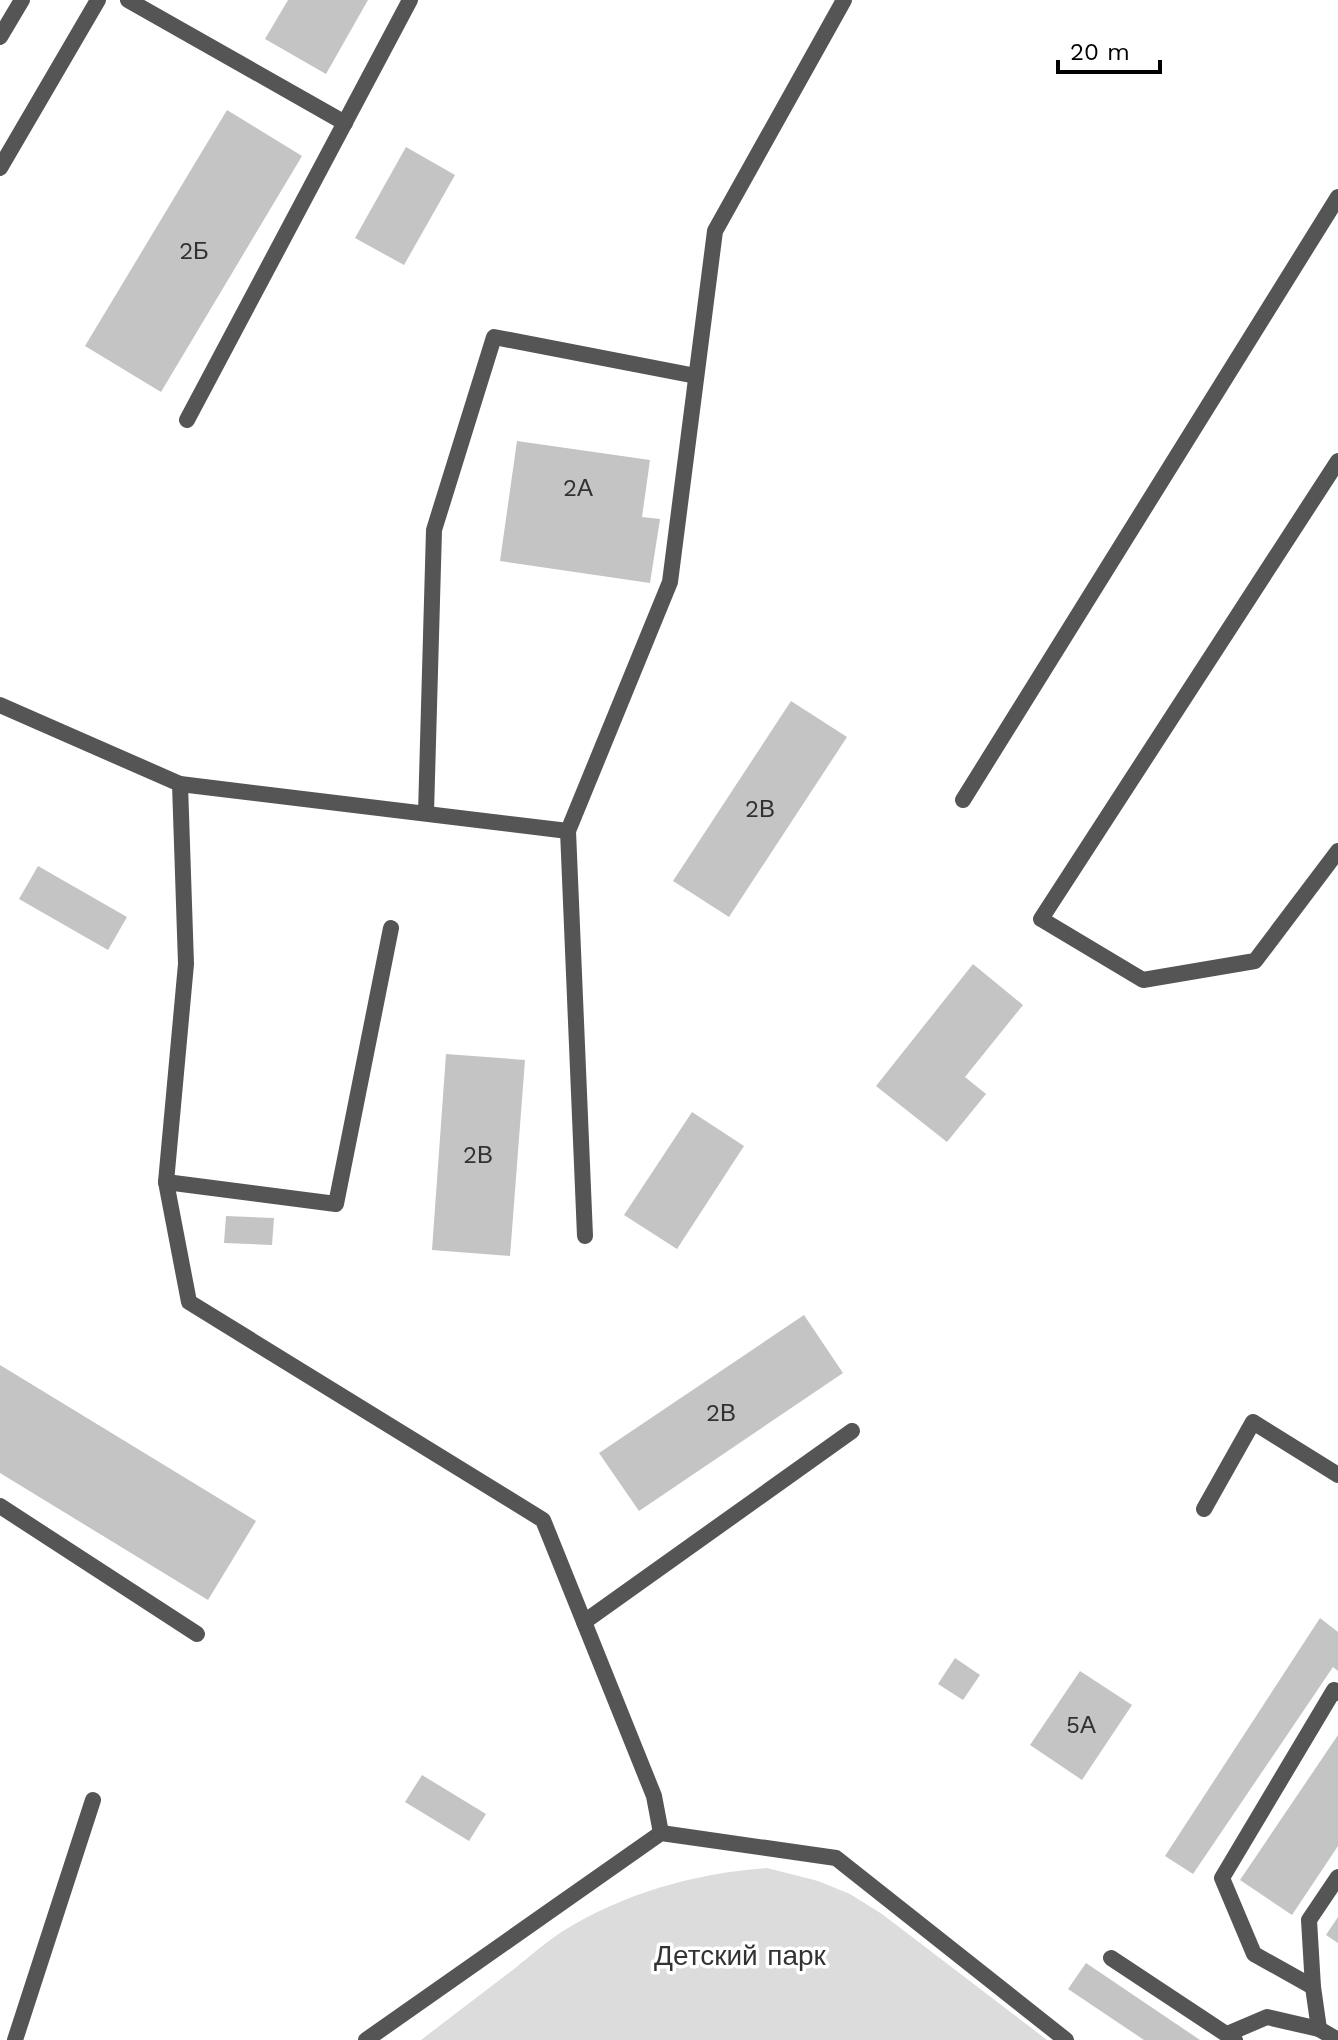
<svg xmlns="http://www.w3.org/2000/svg" width="1338" height="2040" viewBox="0 0 1338 2040" font-family="'Work Sans',sans-serif">
<style>
.green{fill:#dcdcdc}
.building{fill:#c4c4c4}
.lines{fill:none;stroke-linecap:round;stroke-linejoin:round}
.service{stroke:#555;stroke-width:16}
.labels{text-anchor:middle;stroke-width:7;stroke-linejoin:round;paint-order:stroke}
.number-label{font-size:24px;fill:#313131}
.park-label{font-size:28px;fill:#333;stroke:#fff}
</style>
<rect width="100%" height="100%" fill="#fff"/>
<path class="green" d="M767 1868 818 1881 850 1894 882 1914 1047 2040H421C452 2016 483 1993 514 1969 530 1956 546 1942 563 1931 624 1893 696 1873 767 1868Z"/>
<g class="building">
<polygon points="288,0 368,0 326,74 265,39"/>
<polygon points="227,110 302,156 161,392 85,346"/>
<polygon points="406,147 455,175 404,265 355,238"/>
<polygon points="517,441 650,460 642,517 660,519 650,583 500,561"/>
<polygon points="791,701 847,737 729,917 673,881"/>
<polygon points="38,866 127,917 108,950 19,899"/>
<polygon points="973,964 1023,1005 965,1077 986,1094 947,1142 876,1086"/>
<polygon points="446,1054 525,1060 510,1256 432,1250"/>
<polygon points="692,1112 744,1146 677,1249 624,1215"/>
<polygon points="226,1216 274,1218 272,1245 224,1243"/>
<polygon points="804,1315 843,1373 639,1511 599,1453"/>
<polygon points="0,1365 256,1521 208,1600 0,1473"/>
<polygon points="1320,1618 1338,1632 1338,1671 1333,1667 1193,1874 1165,1856"/>
<polygon points="955,1658 980,1675 963,1700 938,1684"/>
<polygon points="1080,1671 1132,1705 1082,1780 1030,1745"/>
<polygon points="1338,1735 1338,1846 1292,1915 1240,1880"/>
<polygon points="422,1775 486,1814 469,1841 405,1802"/>
<polygon points="1338,1917 1338,1943 1326,1935"/>
<polygon points="1086,1963 1200,2040 1144,2040 1068,1989"/>
</g>
<g class="lines">
<g class="service">
<polyline points="128,0 345,123"/>
<polyline points="0,37 22,0"/>
<polyline points="0,168 98,0"/>
<polyline points="187,420 410,0"/>
<polyline points="1338,461 1041,919 1143,980 1255,961 1338,851"/>
<polyline points="0,705 180,784 186,964 166,1182 189,1302 543,1520 654,1796 661,1833"/>
<polyline points="180,784 568,831 670,582 715,231 844,0"/>
<polyline points="963,800 1338,197"/>
<polyline points="426,813 434,530 494,337 696,376"/>
<polyline points="568,831 585,1236"/>
<polyline points="166,1182 336,1204 391,928"/>
<polyline points="0,1506 197,1634"/>
<polyline points="1204,1509 1253,1422 1338,1475"/>
<polyline points="584,1622 852,1431"/>
<polyline points="1111,1958 1235,2040"/>
<polyline points="1313,1987 1254,1954 1222,1878 1334,1690 1338,1693"/>
<polyline points="1319,2029 1313,1987 1309,1920 1338,1877"/>
<polyline points="1227,2034 1267,2017 1319,2029 1338,2040"/>
<polyline points="15,2040 93,1800"/>
<polyline points="366,2040 661,1833 836,1858 1066,2040"/>
</g>
</g>
<g class="labels">
<g class="number-label">
<text x="194" y="259">2Б</text>
<text x="578" y="496">2А</text>
<text x="760" y="817">2В</text>
<text x="478" y="1163">2В</text>
<text x="721" y="1421">2В</text>
<text x="1081" y="1733">5А</text>
</g>
<g class="park-label">
<text x="740" y="1965">Детский парк</text>
</g>
</g>
<path d="M1058 60v12h102v-12" fill="none" stroke="#000000" stroke-width="4"/>
<text x="1070" y="60" font-size="24" fill="#000000" stroke="#ffffff" stroke-width="6" paint-order="stroke">20 m</text>
</svg>
